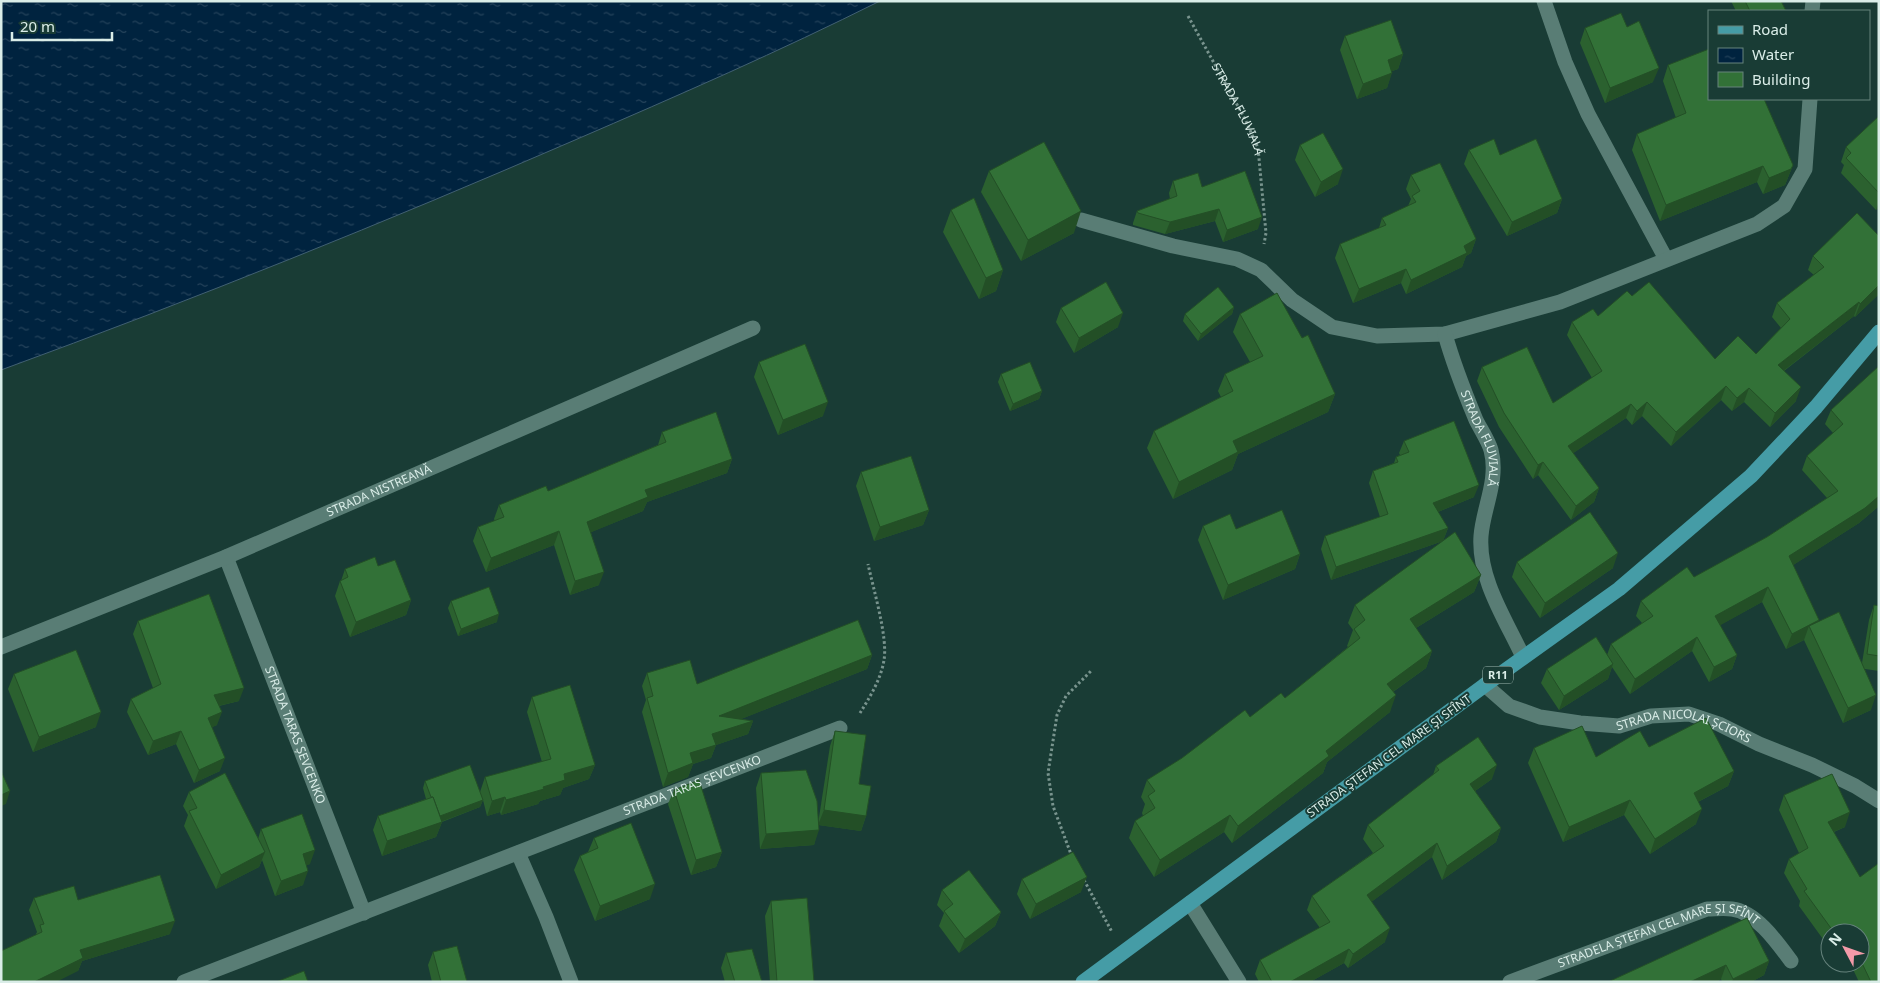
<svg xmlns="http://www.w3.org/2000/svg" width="1880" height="983" viewBox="0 0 1880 983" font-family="'Noto Sans',sans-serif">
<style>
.water{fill:url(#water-ripples);stroke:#416072}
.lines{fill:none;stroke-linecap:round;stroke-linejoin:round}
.path{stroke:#79948e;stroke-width:3;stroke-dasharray:2.5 2.5;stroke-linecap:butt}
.minor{stroke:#597d75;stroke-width:15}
.major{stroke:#459ca6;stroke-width:15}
.wall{fill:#2b612f}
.shaded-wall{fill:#234f26}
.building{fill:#327137;stroke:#234f26}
.labels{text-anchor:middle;stroke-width:4;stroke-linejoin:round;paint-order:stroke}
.shield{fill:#193c35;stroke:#a0b8b2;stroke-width:1}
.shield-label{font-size:11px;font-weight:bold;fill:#daede8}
.street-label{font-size:12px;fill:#daede8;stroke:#193c35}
</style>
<defs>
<pattern id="water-ripples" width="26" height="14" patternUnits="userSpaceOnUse" patternTransform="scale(1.25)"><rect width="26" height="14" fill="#00233f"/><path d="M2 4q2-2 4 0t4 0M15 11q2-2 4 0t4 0" fill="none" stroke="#25435b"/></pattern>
</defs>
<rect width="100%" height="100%" fill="#193c35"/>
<path class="water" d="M1 1H880C780 51 677 96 575 140 386 222 195 299 1 370Z"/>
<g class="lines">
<g class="path">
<path id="s1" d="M1188 16 1245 119 1258 148 1266 233 1264 244"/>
<path d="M860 713C870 697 881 679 884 660 888 637 873 588 868 564"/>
<polyline points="1072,857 1053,806 1048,773 1057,715 1066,696 1092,670"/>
<polyline points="1084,880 1112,932"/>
</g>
<g class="minor">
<polyline points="1544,1 1565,62 1588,114 1666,259"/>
<polyline points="1812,11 1813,1"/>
<polyline points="1081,220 1173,246 1237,259 1261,270 1292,300 1332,327 1377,336 1445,334 1560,302 1757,224 1784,206 1805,169 1810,99"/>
<path id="s2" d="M1445 334C1453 363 1464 391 1476 420 1481 430 1488 440 1491 450 1499 480 1483 508 1481 536 1478 579 1506 620 1523 657"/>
<path id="s3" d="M226 557 364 913"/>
<path id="s4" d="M1 647 226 557 753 328"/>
<path id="s5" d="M1485 685 1509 706 1540 717 1580 723 1619 726 1651 716 1689 714 1719 724 1759 744 1812 765 1855 786 1879 801"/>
<polyline points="518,853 546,917 571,982"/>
<polyline points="1190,903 1239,982"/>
<path id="s6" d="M184 982 840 728"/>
<path id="s7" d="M1510 982 1707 909C1715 909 1724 908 1732 909 1756 912 1777 942 1791 961"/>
</g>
<polyline class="major" points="1083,982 1485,685 1619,589 1751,476 1816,407 1879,332"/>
</g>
<g class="wall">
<polygon points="1731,1 1781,1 1786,11 1736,11"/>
<polygon points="1585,28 1653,82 1605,103 1580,43"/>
<polygon points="1345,36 1403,54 1398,69 1392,71 1387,88 1357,99 1340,50"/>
<polygon points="1668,65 1793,165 1785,185 1763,194 1757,182 1660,221 1632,150 1637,134 1676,118 1663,81"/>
<polygon points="1879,116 1879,207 1876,210 1841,173 1844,165 1841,162 1846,147"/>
<polygon points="1300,145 1338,184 1315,197 1295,160"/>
<polygon points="1469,150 1500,155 1562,199 1557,213 1507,236 1464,164"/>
<polygon points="989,171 1074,233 1021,261 981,192"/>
<polygon points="1411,175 1476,239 1471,253 1466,256 1462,267 1406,294 1401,283 1353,303 1335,258 1340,244 1379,228 1382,218 1408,206 1411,199 1406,189"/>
<polygon points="1173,181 1202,187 1258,229 1223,242 1215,221 1165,234 1133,225 1133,223 1137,211 1170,199 1169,193"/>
<polygon points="951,210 1003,270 996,291 979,299 943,232"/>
<polygon points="1879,236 1879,294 1855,317 1854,316 1784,371 1796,401 1770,427 1744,402 1732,411 1721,400 1671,446 1642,416 1632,425 1626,418 1573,453 1599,488 1594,502 1571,520 1538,475 1533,479 1499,427 1477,381 1482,367 1553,403 1592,378 1567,335 1572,322 1598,316 1632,296 1715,359 1756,354 1781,328 1772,317 1777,303 1814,275 1808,270 1813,256"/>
<polygon points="1234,307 1232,314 1198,341 1183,321 1185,314"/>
<polygon points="1061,308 1118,327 1074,353 1056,322"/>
<polygon points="1240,314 1302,338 1335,394 1328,412 1238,454 1232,470 1173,499 1147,448 1154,431 1221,397 1218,391 1225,374 1250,362 1233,332"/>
<polygon points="759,362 823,416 778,435 754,377"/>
<polygon points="1879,366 1879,506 1859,523 1793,565 1819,620 1818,621 1862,663 1869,620 1874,605 1879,606 1879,671 1865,669 1871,710 1843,723 1804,640 1786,649 1762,602 1720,625 1737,655 1732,669 1709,682 1692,651 1630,694 1612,667 1608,679 1559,710 1541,683 1547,669 1607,655 1611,644 1642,623 1636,616 1641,601 1694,577 1767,537 1827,498 1802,470 1807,456 1833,433 1825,424 1831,410"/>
<polygon points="1001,374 1042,391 1039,399 1010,411 998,382"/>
<polygon points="662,432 732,459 727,473 647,502 643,511 591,532 599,585 570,595 554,545 486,572 473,541 478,527 495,521 494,519 499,505 548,491 658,445"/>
<polygon points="1404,441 1474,497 1438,512 1448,528 1443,541 1331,580 1321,549 1325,536 1380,517 1369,483 1373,471 1394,463 1396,457 1400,455 1399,453"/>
<polygon points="861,472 929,510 923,525 874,541 856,486"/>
<polygon points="1203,526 1236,529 1300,554 1295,569 1223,600 1198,540"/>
<polygon points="1517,562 1613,568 1540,618 1512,577"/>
<polygon points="378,566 411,600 406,615 350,637 335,596 340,581 341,581 345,569"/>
<polygon points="1481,575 1474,592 1416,628 1432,651 1426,668 1393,692 1390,712 1327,762 1323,773 1232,843 1224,832 1154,877 1129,838 1135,821 1143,816 1142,813 1145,804 1141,797 1147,780 1250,717 1285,698 1348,647 1347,646 1353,630 1348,623 1355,605"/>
<polygon points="451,601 497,622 458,636 448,608"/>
<polygon points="138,621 239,701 219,706 217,725 212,727 220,771 194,783 176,744 148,755 127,712 131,699 153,688 133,634"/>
<polygon points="872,655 867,669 741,719 753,721 748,734 716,745 711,758 693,764 688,777 663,787 642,712 646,700 642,686 647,673 697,684"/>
<polygon points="14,674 96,727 33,752 8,689"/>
<polygon points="532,697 595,765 589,779 563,788 560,795 540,801 538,804 501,815 500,812 487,816 483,800 480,807 442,822 436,837 382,856 373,830 378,816 426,799 423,788 425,781 480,792 485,777 542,762 527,712"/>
<polygon points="835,731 859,784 866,816 861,831 819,825 814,845 760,849 756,788 761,773 818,824 830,746"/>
<polygon points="1649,747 1734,771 1728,786 1698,802 1696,824 1650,854 1624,815 1563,842 1528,763 1534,748 1596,757"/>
<polygon points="1436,766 1492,779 1475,791 1501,828 1496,842 1442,880 1432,857 1371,902 1385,942 1348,968 1344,963 1310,982 1259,982 1255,974 1260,960 1320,928 1307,910 1312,896 1373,853 1363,839 1368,825 1433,775"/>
<polygon points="674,790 722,852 716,867 691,875 668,804"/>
<polygon points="189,792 258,839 261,829 310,864 306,865 303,885 275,896 262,860 259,867 216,889 184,826 188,815 183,806"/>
<polygon points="1784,795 1845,827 1834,832 1879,982 1859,982 1850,963 1860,963 1860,933 1830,933 1830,944 1828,946 1799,906 1800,901 1784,873 1789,859 1799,853 1779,810"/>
<polygon points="594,838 650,899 595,921 574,870 580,856 588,852"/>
<polygon points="1022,879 1081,892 1030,919 1017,894"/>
<polygon points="942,890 1001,912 995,926 959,953 939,926 944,913 937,905"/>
<polygon points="34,898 78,900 170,934 82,961 78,971 36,934 37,932 29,910"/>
<polygon points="771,901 814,982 770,982 765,916"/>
<polygon points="1747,918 1769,961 1764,975 1751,982 1722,982 1721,979 1716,982 1608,982"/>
<polygon points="433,952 467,982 432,982 428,965"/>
<polygon points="726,953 762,982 725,982 721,968"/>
</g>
<g class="shaded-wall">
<polygon points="1403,54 1398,69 1382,75 1388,60"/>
<polygon points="1659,68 1653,82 1605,103 1610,88"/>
<polygon points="1392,73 1387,88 1357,99 1363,84"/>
<polygon points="1793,165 1785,185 1763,194 1769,178"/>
<polygon points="1763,166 1757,182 1660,221 1666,205"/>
<polygon points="1343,169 1338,184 1315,197 1321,182"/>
<polygon points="1562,199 1557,213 1507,236 1512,222"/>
<polygon points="1879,201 1879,207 1876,210"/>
<polygon points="1219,209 1215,221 1165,234 1170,222"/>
<polygon points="1081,211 1074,233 1021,261 1028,240"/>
<polygon points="1262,217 1258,229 1223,242 1227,230"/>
<polygon points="1476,239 1471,253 1466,256 1462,267 1406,294 1411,280 1464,246"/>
<polygon points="1406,269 1401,283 1353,303 1359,289"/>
<polygon points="1003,270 996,291 979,299 986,278"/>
<polygon points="1879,285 1879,294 1855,317 1860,304"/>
<polygon points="1859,302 1854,316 1773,379 1778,365"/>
<polygon points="1234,307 1232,314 1198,341 1201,334"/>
<polygon points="1123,313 1118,327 1074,353 1079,338"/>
<polygon points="1726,386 1721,400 1671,446 1676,432"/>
<polygon points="1801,387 1796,401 1770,427 1775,413"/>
<polygon points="1749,388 1744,402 1732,411 1737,398"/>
<polygon points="1042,391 1039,399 1010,411 1013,404"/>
<polygon points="1335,394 1328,412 1238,454 1232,470 1173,499 1179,482 1233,441"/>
<polygon points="828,402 823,416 778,435 783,420"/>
<polygon points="1647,402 1642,416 1632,425 1637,411"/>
<polygon points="1631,404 1626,418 1563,460 1568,446"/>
<polygon points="732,459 727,473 647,502 643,511 582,536 587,522 645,490"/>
<polygon points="1543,462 1538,475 1533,479 1538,465"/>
<polygon points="1479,485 1474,497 1428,516 1433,503"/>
<polygon points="1599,488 1594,502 1571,520 1576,506"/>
<polygon points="1879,496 1879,506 1859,523 1784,571 1789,556"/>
<polygon points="929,510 923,525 874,541 880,527"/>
<polygon points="1448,528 1443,541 1331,580 1336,567"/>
<polygon points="559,531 554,545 486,572 491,558"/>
<polygon points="1618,553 1613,568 1540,618 1545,603"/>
<polygon points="1300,554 1295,569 1223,600 1228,585"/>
<polygon points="604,572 599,585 570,595 575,581"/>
<polygon points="1481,575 1474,592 1403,636 1410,619"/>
<polygon points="1768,587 1762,602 1710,631 1715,616"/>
<polygon points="411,600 406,615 350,637 356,622"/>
<polygon points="499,614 497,622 458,636 461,629"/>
<polygon points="1819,620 1813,635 1809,626 1804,640 1786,649 1792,634"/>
<polygon points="1697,637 1692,651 1630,694 1635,679"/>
<polygon points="1432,651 1426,668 1380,701 1387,684"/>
<polygon points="872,655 867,669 714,730 719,716"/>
<polygon points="1737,655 1732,669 1709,682 1714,667"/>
<polygon points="1613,664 1608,679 1559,710 1564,696"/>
<polygon points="244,688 239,701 209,708 214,695"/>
<polygon points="1396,695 1390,712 1327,762 1323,773 1232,843 1238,826 1326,751"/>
<polygon points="1876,695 1871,710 1843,723 1848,708"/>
<polygon points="101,712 96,727 33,752 39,737"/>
<polygon points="222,712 217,725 203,732 208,718"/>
<polygon points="753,721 748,734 716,745 711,758 693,764 688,777 663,787 668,773 712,734"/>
<polygon points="181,731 176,744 148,755 153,741"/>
<polygon points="225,758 220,771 194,783 199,770"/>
<polygon points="595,765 589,779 563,788 560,795 540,801 538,804 501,815 506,800 543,787 564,774"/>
<polygon points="1497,765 1492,779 1465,798 1470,784"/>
<polygon points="1734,771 1728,786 1688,807 1694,793"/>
<polygon points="10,791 6,804 1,806 1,795"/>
<polygon points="505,797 500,812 487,816 492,801"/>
<polygon points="483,800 480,807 435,824 442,822 436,837 382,856 387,841 438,817"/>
<polygon points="1630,800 1624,815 1563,842 1569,827"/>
<polygon points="1702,809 1696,824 1650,854 1655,839"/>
<polygon points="824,810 866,816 861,831 818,825"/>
<polygon points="1850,812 1845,827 1823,836 1828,822"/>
<polygon points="1230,815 1224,832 1154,877 1160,860"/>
<polygon points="1501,828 1496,842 1442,880 1447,866"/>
<polygon points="819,830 814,845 760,849 766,834"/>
<polygon points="1437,843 1432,857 1362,909 1367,895"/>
<polygon points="315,850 310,864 297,869 303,854"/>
<polygon points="265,852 259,867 216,889 221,875"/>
<polygon points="722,852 716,867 691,875 696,860"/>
<polygon points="308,871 303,885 275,896 281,881"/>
<polygon points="1087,877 1081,892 1030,919 1036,904"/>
<polygon points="655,884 650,899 595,921 600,906"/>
<polygon points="1001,912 995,926 959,953 965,939"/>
<polygon points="175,921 170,934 82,961 78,971 56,982 34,982 80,950"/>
<polygon points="1843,924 1840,933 1833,933 1833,931"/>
<polygon points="1390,928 1385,942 1348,968 1353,954"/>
<polygon points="1349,949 1344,963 1310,982 1290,982"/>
<polygon points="1769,961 1764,975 1751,982 1732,982 1733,979"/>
<polygon points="1726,965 1721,979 1716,982 1690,982"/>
</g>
<g class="building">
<polygon points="1745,1 1781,1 1786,11 1750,11"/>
<polygon points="1621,13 1627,27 1639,21 1659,68 1610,88 1585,28"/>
<polygon points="1391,20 1403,54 1388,60 1392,73 1363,84 1345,36"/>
<polygon points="1709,49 1709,99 1764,99 1793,165 1791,169 1769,178 1763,166 1666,205 1637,134 1686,113 1668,65"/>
<polygon points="1879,116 1879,193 1846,158 1851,153 1846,147"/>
<polygon points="1323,133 1343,169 1321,182 1300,145"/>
<polygon points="1494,139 1500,155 1536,139 1562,199 1512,222 1469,150"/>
<polygon points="1044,142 1081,211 1028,240 989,171"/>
<polygon points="1440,163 1476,239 1464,246 1467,253 1411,280 1406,269 1359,289 1340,244 1386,225 1382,218 1416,202 1412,196 1420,191 1411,175"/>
<polygon points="1245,171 1262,217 1227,230 1219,209 1170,222 1138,213 1137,211 1177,196 1173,181 1198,173 1202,187"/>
<polygon points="974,198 1003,270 986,278 951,210"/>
<polygon points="1857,213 1879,236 1879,285 1860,304 1859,302 1778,365 1801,387 1775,413 1749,388 1737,398 1726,386 1676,432 1647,402 1637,411 1631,404 1568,446 1599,488 1576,506 1543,462 1538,465 1504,413 1482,367 1527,347 1553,403 1602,371 1572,322 1593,309 1598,316 1627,291 1632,296 1649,282 1715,359 1738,336 1756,354 1790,319 1777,303 1824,267 1813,256"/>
<polygon points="1106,282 1123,313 1079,338 1061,308"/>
<polygon points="1218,287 1234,307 1201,334 1185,314"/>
<polygon points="1277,293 1302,338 1308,335 1335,394 1233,441 1238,452 1179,482 1154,431 1233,391 1225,374 1263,356 1240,314"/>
<polygon points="805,344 828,402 783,420 759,362"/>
<polygon points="1030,362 1042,391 1013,404 1001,374"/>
<polygon points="1879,366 1879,496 1865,508 1789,556 1819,620 1792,634 1768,587 1715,616 1737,655 1714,667 1697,637 1635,679 1611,644 1653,616 1641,601 1687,567 1694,577 1767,537 1838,491 1807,456 1843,424 1831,410"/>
<polygon points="716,412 732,459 645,490 648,497 587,522 604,572 575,581 559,531 491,558 478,527 504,517 499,505 546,486 548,491 666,442 662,432"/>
<polygon points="1454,421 1479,485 1433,503 1448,528 1336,567 1325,536 1388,514 1373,471 1398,462 1396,457 1409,452 1404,441"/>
<polygon points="911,456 929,510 880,527 861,472"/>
<polygon points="1282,510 1300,554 1228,585 1203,526 1230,514 1236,529"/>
<polygon points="1590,512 1618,553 1545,603 1517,562"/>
<polygon points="1455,532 1481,575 1410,619 1432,651 1387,684 1396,695 1326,751 1329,756 1238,826 1230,815 1160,860 1135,821 1155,808 1148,796 1155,791 1147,780 1182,758 1245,710 1250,717 1281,693 1285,698 1360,638 1354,629 1365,620 1355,605"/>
<polygon points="375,557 378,566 395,560 411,600 356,622 340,581 348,577 345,569"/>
<polygon points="489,587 499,614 461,629 451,601"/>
<polygon points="209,594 244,688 214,695 222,712 208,718 225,758 199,770 181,731 153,741 131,699 161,684 138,621"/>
<polygon points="1874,605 1879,606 1879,656 1867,654"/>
<polygon points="1839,612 1876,695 1848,708 1809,626"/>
<polygon points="858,620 872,655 719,716 753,721 712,734 716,745 690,753 693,763 668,773 647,698 653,696 647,673 690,660 697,684"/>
<polygon points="1596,637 1613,664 1564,696 1547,669"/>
<polygon points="76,650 101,712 39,737 14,674"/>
<polygon points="570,685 595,765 564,774 565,780 543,787 544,789 506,800 505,797 492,801 485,777 551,759 532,697"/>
<polygon points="1706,718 1734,771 1694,793 1702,809 1655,839 1630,800 1569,827 1534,748 1582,726 1596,757 1640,731 1649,747"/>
<polygon points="835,731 866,735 859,784 871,786 866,816 824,810"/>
<polygon points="1478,737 1497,765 1470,784 1501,828 1447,866 1437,843 1367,895 1390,928 1353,954 1349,949 1290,982 1272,982 1260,960 1330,922 1312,896 1384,846 1368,825 1439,770 1436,766"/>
<polygon points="470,765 483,800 440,816 433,797 431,797 425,781"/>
<polygon points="806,770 817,801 819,830 766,834 761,773"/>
<polygon points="1,771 10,791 1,795"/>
<polygon points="225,773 265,852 221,875 189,811 197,808 189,792"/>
<polygon points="1832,774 1850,812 1828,822 1860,877 1879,863 1879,982 1871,982 1860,959 1860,933 1847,933 1843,924 1833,931 1804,891 1807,889 1789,859 1808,848 1784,795"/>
<polygon points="699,780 722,852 696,860 674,790"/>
<polygon points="433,797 442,822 387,841 378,816"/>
<polygon points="302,814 315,850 303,854 308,871 281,881 261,829"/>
<polygon points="631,823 655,884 600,906 580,856 598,848 594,838"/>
<polygon points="1073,852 1087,877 1036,904 1022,879"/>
<polygon points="969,870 1001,912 965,939 944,911 953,904 942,890"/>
<polygon points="160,875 175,921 80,950 83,958 34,982 1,982 1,951 42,932 40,925 44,924 34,898 74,886 78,900"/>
<polygon points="807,898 814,982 777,982 771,901"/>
<polygon points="1747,918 1769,961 1733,979 1726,965 1690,982 1608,982"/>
<polygon points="457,946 467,982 441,982 433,952"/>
<polygon points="752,949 762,982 735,982 726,953"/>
<polygon points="304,971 308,982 276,982"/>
</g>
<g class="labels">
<rect class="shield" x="1483" y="666.5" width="30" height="17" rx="4"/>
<g class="shield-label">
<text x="1498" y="679">R11</text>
</g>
<g class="street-label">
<text dy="4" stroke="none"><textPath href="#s1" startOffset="106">STRADA FLUVIALĂ</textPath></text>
<text dy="4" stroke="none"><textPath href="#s2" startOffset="111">STRADA FLUVIALĂ</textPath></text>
<text dy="4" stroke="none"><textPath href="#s4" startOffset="409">STRADA NISTREANĂ</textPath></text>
<text dy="4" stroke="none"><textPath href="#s5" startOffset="212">STRADA NICOLAI ȘCIORS</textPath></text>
<text dy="4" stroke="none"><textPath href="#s3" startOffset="191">STRADA TARAS ȘEVCENKO</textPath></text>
<text transform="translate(1389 756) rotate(-36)" y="4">STRADA ŞTEFAN CEL MARE ŞI SFÎNT</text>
<text dy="4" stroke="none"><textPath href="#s6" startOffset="545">STRADA TARAS ȘEVCENKO</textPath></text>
<text dy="4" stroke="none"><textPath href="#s7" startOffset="158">STRADELA ȘTEFAN CEL MARE ȘI SFÎNT</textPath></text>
</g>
</g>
<rect width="1880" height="983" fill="none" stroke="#daede8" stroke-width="5"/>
<rect x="1708" y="10" width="162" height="90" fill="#193c35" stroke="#66837d"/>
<rect x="1718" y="26" width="25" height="8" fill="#459ca6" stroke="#66837d"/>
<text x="1752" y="35" font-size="15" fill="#daede8">Road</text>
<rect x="1718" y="48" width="25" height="15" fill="url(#water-ripples)" stroke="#66837d"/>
<text x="1752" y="60" font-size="15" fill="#daede8">Water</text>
<rect x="1718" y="72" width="25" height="15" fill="#327137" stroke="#66837d"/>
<text x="1752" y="85" font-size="15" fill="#daede8">Building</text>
<g transform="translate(1845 948) rotate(311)"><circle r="24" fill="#193c35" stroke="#66837d"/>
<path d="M0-4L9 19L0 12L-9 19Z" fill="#f39aa8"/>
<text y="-8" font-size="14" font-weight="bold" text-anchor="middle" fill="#daede8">N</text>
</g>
<path d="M12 32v8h100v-8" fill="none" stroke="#daede8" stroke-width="2.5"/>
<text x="20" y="32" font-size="15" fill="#daede8" stroke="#193c35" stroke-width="4" paint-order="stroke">20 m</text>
</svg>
